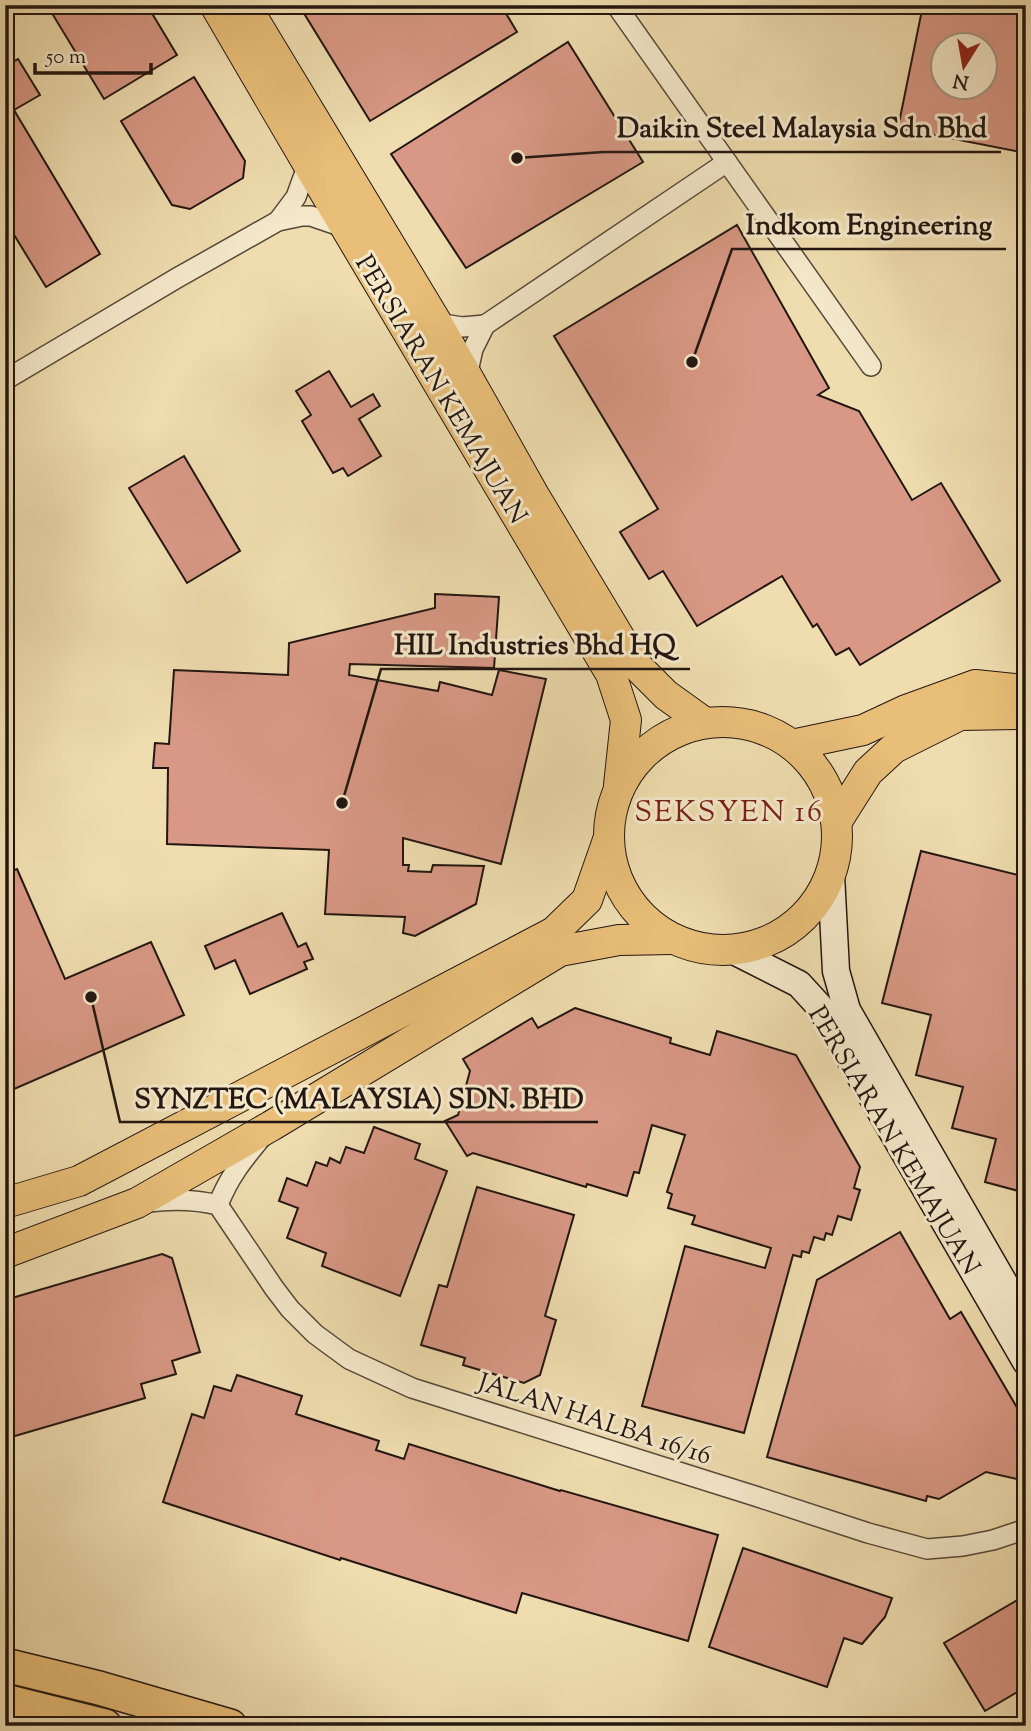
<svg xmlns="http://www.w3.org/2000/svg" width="1031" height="1731" viewBox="0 0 1031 1731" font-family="'Sorts Mill Goudy',serif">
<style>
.building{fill:#d89885;stroke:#221611;stroke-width:2;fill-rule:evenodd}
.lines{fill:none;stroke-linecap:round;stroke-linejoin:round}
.street-casing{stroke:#554838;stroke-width:22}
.secondary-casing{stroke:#221611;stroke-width:29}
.primary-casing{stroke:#221611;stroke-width:32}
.highway-casing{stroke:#221611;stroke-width:36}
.street{stroke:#f5e9cb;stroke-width:19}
.secondary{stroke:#f5e9cb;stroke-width:26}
.primary{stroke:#e8be78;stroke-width:30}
.highway{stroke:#e8be78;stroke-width:33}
.labels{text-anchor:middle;stroke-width:6;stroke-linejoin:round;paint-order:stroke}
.street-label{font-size:26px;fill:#221611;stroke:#f5e9cb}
.quarter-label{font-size:30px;letter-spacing:2px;fill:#7a1f14;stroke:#f5e9cb}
.leader{fill:none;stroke:#221611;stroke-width:2.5}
.callout-dot{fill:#221611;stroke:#f5e9cb;stroke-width:2.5}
.callout-label{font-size:28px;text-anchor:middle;font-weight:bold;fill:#221611;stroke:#f5e9cb;stroke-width:6;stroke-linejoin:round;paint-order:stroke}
</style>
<rect width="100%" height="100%" fill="#efddaf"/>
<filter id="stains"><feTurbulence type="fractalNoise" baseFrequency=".00286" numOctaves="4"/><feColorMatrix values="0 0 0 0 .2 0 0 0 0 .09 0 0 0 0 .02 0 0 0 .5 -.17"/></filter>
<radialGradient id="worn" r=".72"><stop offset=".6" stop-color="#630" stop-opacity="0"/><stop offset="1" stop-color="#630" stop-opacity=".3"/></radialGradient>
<g class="building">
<polygon points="47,5 147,5 177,55 104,99"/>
<polygon points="322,5 501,5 517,32 370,121 305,15"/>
<path d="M923 5H1026V153L898 128ZM943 46H985V88H943Z"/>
<polygon points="568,42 643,162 466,268 391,154"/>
<polygon points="18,59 40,95 14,110 100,254 46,287 5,220 5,66"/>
<polygon points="194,77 245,161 243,178 190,209 172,205 121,121"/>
<polygon points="737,225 829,388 818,395 859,411 912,500 941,483 1000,581 860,665 849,648 836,655 817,624 813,627 782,576 697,626 663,571 649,579 620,532 658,509 554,336"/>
<polygon points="329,371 351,407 373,394 380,406 359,419 381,456 348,476 343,468 333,473 302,421 311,415 296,391"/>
<polygon points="184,456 240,551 187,583 129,488"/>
<polygon points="435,594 499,597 494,668 350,664 349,675 438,691 440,682 492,695 499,670 546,679 501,864 403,838 403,865 409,865 408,871 431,872 433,865 484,866 476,904 415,936 403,933 405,917 325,914 329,850 167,844 168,768 153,768 155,743 169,744 174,670 288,675 289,643 435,608"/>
<polygon points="921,851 1026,877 1026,1193 985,1182 996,1139 952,1128 963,1087 916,1075 931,1015 882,1003"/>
<polygon points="17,869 65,979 151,942 184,1015 5,1093 5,874"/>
<polygon points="282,913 298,947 306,943 313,959 304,962 307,969 250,994 235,960 215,969 205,946"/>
<polygon points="575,1008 671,1038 670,1043 710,1055 717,1031 796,1055 860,1167 854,1188 860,1190 851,1220 838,1216 832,1235 826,1233 824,1240 814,1237 809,1253 802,1251 801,1257 793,1255 744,1433 642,1406 685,1246 765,1268 771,1248 692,1224 695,1216 668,1208 672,1194 667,1192 685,1135 652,1125 639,1173 634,1172 627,1196 587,1184 586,1187 473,1153 467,1156 445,1121 458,1115 470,1071 463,1059 532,1018 538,1028"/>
<polygon points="374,1127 420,1144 415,1159 447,1171 400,1296 322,1266 326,1253 287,1238 298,1208 279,1201 287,1178 307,1186 316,1162 327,1166 330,1158 340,1163 346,1147 364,1153"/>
<polygon points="477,1187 574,1215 545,1316 556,1320 540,1375 524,1383 463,1365 465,1358 421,1345 439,1285 447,1287"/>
<polygon points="900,1232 950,1319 961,1312 1026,1423 1026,1481 986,1472 939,1499 927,1496 926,1501 767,1457 817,1280"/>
<polygon points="162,1254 172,1258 200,1352 172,1361 176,1374 141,1384 145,1398 8,1438 5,1429 5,1300"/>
<polygon points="237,1375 302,1396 296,1414 379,1441 376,1450 404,1459 409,1444 560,1491 561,1490 718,1535 688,1641 522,1593 516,1613 341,1558 340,1560 163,1502 192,1414 204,1418 214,1386 231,1391"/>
<polygon points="743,1548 892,1598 885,1617 862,1644 844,1638 827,1687 709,1647"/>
<polygon points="1026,1595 1026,1687 985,1711 944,1643"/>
</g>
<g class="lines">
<g class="street-casing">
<g id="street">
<polyline points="616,5 871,366"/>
<polyline points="278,221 296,197 308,164"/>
<polyline points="437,323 462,327 485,325"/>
<polyline points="467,376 473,349 485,325 727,162"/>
<polyline points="5,380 177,278 278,221 302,216 311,216 346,228"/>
<path d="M148 1202C173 1199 194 1199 218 1205L274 1288 290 1309 315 1334 349 1359 412 1388 755 1496 868 1533 927 1549 963 1546 993 1540 1026 1529"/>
<path d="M218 1205C229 1177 242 1161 261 1138"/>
</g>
</g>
<g class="secondary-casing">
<g id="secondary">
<polyline points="831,875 836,971 847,1010 1026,1321"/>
<polyline points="732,950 799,984 820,1007 1026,1362"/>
</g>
</g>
<g class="primary-casing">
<g id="primary">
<polyline points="215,5 308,164 611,674 626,720 619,785"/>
<polyline points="245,5 437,323 535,497 636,665 666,695 705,723"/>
<circle cx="723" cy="836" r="114"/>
<polyline points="792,745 863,730 906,710 975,685 1026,690"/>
<polyline points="837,821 868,772 894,748 960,715 1026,714"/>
<polyline points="5,1203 79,1181 554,932 587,900 608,840"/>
<polyline points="5,1253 137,1203 271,1126 560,951 619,940 673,939"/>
</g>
</g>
<g class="highway-casing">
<g id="highway">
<polyline points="5,1665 99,1688 230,1726"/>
<polyline points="5,1701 105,1726"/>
</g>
</g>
<use href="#street" class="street"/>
<use href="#secondary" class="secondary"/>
<use href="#primary" class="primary"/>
<use href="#highway" class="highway"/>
</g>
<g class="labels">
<g class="street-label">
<text transform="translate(442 389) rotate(59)" y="9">PERSIARAN KEMAJUAN</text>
<text transform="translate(895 1140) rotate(59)" y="9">PERSIARAN KEMAJUAN</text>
<text transform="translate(595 1418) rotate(18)" y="9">JALAN HALBA 16/16</text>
</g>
<g class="quarter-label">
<text x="729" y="821">SEKSYEN 16</text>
</g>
</g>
<path class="leader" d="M517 158L603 152H1001M692 362L732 249H1006M342 803L381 669H690M91 997L120 1122H598"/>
<g class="callout-dot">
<circle cx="517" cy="158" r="7"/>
<circle cx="692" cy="362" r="7"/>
<circle cx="342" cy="803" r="7"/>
<circle cx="91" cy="997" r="7"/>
</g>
<g class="callout-label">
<text x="802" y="137">Daikin Steel Malaysia Sdn Bhd</text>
<text x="869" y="234">Indkom Engineering</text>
<text x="535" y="654">HIL Industries Bhd HQ</text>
<text x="359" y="1108">SYNZTEC (MALAYSIA) SDN. BHD</text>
</g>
<rect width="1031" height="1731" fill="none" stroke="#efddaf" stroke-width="28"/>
<rect x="7" y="7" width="1017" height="1717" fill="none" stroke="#221611" stroke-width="3.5"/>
<rect x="14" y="14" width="1003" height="1703" fill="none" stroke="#221611" stroke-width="2"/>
<g transform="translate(964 66) rotate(191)"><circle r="33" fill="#f5e9cb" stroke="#a19581" stroke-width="2"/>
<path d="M0-5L12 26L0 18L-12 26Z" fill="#8f2418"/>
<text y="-10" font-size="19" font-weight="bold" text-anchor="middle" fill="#221611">N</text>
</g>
<path d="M35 63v10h116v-10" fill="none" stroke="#221611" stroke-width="3.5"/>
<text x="46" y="63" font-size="21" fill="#221611" stroke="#f5e9cb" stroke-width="5" paint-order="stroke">50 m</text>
<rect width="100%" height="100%" filter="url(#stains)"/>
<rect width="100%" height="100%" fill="url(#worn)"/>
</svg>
